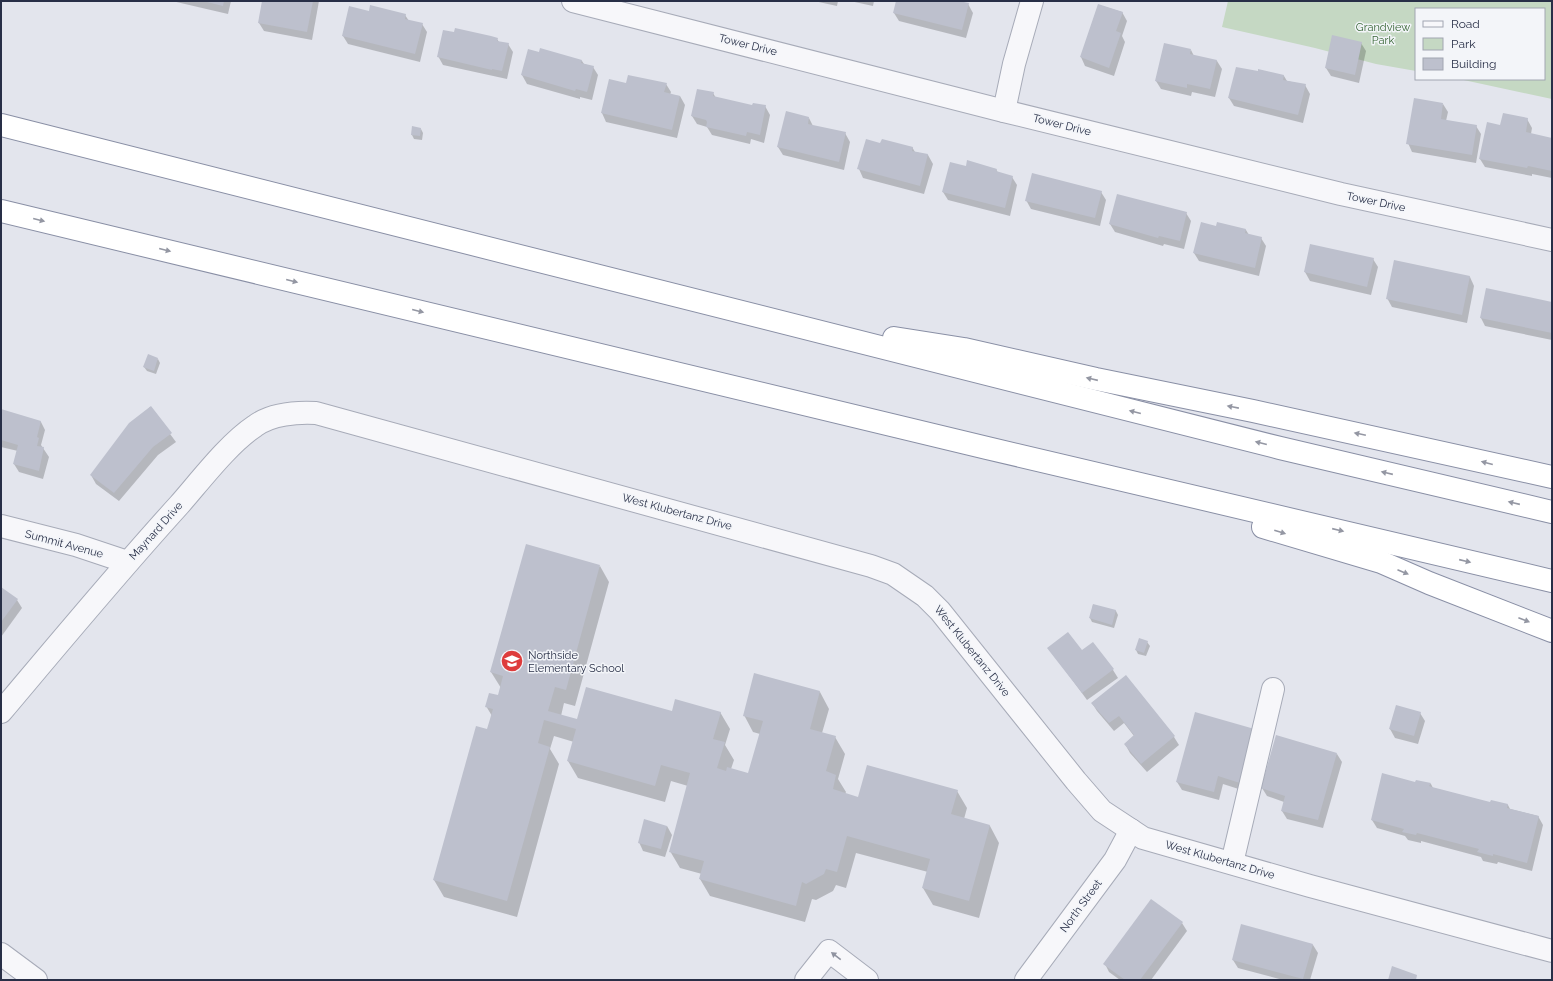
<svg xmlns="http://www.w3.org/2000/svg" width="1553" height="981" font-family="Raleway,sans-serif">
<rect width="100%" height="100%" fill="#e3e5ed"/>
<polygon fill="#c5d8c3" points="1228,1 1552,1 1552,99 1459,79 1544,79 1544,9 1416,9 1416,71 1376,64 1315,48 1222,27"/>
<g fill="#0003">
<polygon points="172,1 231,1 228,14"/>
<polygon points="263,1 319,1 312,40 264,31 259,23"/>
<polygon points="814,1 838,1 837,6"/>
<polygon points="850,1 874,1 873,6"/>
<polygon points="897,1 955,1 968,4 973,13 966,38 899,21 894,13"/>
<polygon points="1099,5 1122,12 1127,21 1122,36 1125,42 1114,76 1085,66 1081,57"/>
<polygon points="370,12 405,15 409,21 422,24 427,32 420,62 348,44 343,36"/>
<polygon points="497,39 499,42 508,44 513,52 507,79 443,65 438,56"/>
<polygon points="1361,43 1366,51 1359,83 1331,76 1326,68"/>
<polygon points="541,50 582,61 584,64 593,67 598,75 592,100 580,97 580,99 527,84 522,75 540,53"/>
<polygon points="1191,50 1194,56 1217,61 1222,69 1215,97 1192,92 1191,96 1161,89 1156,81"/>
<polygon points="1259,70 1284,76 1287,81 1305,85 1310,94 1303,123 1234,106 1229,98 1259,72"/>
<polygon points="610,80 627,84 666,84 671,92 670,95 680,96 685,105 677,138 606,122 602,113"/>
<polygon points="713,93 716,98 753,106 765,106 770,115 764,143 751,139 750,144 712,135 707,127 697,124 692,116"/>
<polygon points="1443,104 1448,112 1446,121 1476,126 1481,134 1476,163 1412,152 1408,143"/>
<polygon points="809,118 813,126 845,133 850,142 844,170 783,155 778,147"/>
<polygon points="1527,119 1532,128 1531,134 1552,139 1552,178 1532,174 1532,176 1485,167 1480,159 1501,126"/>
<polygon points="421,129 423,133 422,140 414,139 412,135"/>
<polygon points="881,145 912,147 915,152 928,155 933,164 924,194 863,178 859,169"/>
<polygon points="967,167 996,169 998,173 1012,177 1017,185 1010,216 948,200 943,192"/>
<polygon points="1101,192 1106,200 1100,226 1031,209 1026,200"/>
<polygon points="1186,213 1191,221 1184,249 1164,244 1163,246 1115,232 1110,224"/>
<polygon points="1217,227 1246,230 1249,235 1261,238 1266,246 1259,276 1199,261 1194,253"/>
<polygon points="1311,245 1373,259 1378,267 1371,295 1310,281 1305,272"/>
<polygon points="1470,277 1474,286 1467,323 1392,307 1387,298"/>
<polygon points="1552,303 1552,340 1485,326 1481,318"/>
<polygon points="158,359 160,363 156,374 147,371 144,367"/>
<polygon points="150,407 176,442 158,455 119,501 96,484 91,475"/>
<polygon points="1,410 41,422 45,430 41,445 49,457 43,479 19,472 14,464 18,451 1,447"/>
<polygon points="600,566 609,582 575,706 564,703 561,716 578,721 673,712 720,712 730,729 725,745 734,760 731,769 749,774 760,734 753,732 744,715 820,692 829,709 822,733 835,737 845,754 838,779 846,792 845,794 858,798 957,791 967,808 964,819 990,826 999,843 979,918 933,905 923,888 928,872 856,853 846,888 836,885 833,891 816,900 812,899 805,922 710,896 700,879 702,874 680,868 670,851 688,786 671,781 665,802 578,778 568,761 574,742 554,736 550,749 559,764 517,917 444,897 434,880 488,730 492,716 486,706 498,697 501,688 491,672"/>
<polygon points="1,588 17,600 22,608 1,637"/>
<polygon points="1093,605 1116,611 1118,615 1114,628 1092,622 1090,618"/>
<polygon points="1147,642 1150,646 1146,656 1138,654 1136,650"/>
<polygon points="1049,648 1082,652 1113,670 1118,678 1087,700"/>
<polygon points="1126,677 1174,737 1179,745 1147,772 1130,753 1125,744 1134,736 1124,723 1114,731 1097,711 1092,703"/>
<polygon points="1420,713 1425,721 1418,744 1395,738 1390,729"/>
<polygon points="1196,714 1248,792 1223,784 1219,800 1182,790 1177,782"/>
<polygon points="1337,754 1342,762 1323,828 1287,819 1282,811 1284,802 1267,796 1262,788"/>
<polygon points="1417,781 1431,784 1433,788 1491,803 1508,805 1510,809 1538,816 1543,825 1532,871 1498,862 1497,864 1483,861 1481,857 1421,841 1421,843 1408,840 1405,836 1377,828 1372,820 1416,783"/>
<polygon points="667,826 672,835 665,857 643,851 639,842"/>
<polygon points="1182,923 1187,931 1151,980 1120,980 1109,972 1105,964"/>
<polygon points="1313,945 1318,953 1310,980 1283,980 1238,968 1233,960"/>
</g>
<g fill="#bdc0cd">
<polygon points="203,1 224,1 223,6"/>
<polygon points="262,1 313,1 307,32 258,23"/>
<polygon points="896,1 959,1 969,3 962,30 893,13"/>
<polygon points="1098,4 1123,12 1116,31 1121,33 1109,68 1080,57"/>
<polygon points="370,5 406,14 405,19 423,23 415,54 342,36 349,6 369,11"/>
<polygon points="455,28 491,36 498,38 497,41 509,43 502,71 492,69 492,70 437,57 443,30 454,32"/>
<polygon points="1332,35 1362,42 1355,75 1325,68"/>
<polygon points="1164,43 1191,49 1190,54 1217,60 1210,89 1187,84 1187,88 1155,81"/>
<polygon points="540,48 582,60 581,63 594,66 587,92 576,89 575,91 521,75 528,49 539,52"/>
<polygon points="1236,67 1258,71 1258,69 1284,75 1283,80 1306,84 1298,115 1228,98"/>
<polygon points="628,75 667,83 664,92 680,96 672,130 601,113 609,79 626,83"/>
<polygon points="697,89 714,92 713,96 752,105 753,103 766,105 760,135 747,132 746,136 706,127 707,122 706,120 691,116"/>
<polygon points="1414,98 1443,103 1441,119 1477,125 1472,155 1406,144"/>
<polygon points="786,111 809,117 808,124 846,132 839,162 777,147"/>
<polygon points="1503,113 1528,118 1526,132 1552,138 1552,171 1528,166 1527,168 1479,159 1487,122 1500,125"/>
<polygon points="412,126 421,128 420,136 411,135"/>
<polygon points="866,139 880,143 882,139 913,147 912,151 928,154 920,186 857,169"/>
<polygon points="967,160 997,169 996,171 1013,176 1005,208 942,192 950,162 966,166"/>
<polygon points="1032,173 1102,191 1095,218 1025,201"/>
<polygon points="1117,194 1187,212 1180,241 1159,236 1158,238 1109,224"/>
<polygon points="1201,222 1216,226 1217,222 1246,229 1245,233 1262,237 1255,268 1193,253"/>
<polygon points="1310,244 1374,258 1367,287 1304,272"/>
<polygon points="1394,260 1470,276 1462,315 1386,299"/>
<polygon points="1486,288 1552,302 1552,333 1480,318"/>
<polygon points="148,354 158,358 154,371 143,367"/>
<polygon points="151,406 172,433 153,447 114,493 90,475 129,423"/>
<polygon points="1,409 41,421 37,437 39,438 37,446 44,447 39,471 13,464 18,445 1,440"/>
<polygon points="526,544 600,565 566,690 555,687 548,711 577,719 586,687 672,711 675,699 721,712 713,739 725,742 717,768 726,771 727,767 748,773 763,721 743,716 754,673 820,691 810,729 836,736 826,771 836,775 833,789 858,797 867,765 958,790 951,814 990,825 969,901 922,888 930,859 847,836 837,872 826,869 824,874 806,884 802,882 796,906 699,879 704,861 669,852 690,773 661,765 655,786 567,761 576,729 544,720 538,743 550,747 507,901 433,880 476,726 487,729 493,709 485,707 489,693 498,695 503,676 490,672"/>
<polygon points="1,587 18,599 1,622"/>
<polygon points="1093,604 1116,610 1112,625 1089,618"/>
<polygon points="1068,632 1082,650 1093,642 1114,669 1082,693 1047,648"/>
<polygon points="1139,638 1148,641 1144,653 1135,650"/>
<polygon points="1126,675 1175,736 1141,764 1124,744 1134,735 1119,716 1109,723 1091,703"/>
<polygon points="1396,705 1421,712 1414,736 1389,729"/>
<polygon points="1195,712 1258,730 1243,784 1218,776 1214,792 1176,782"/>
<polygon points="1276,735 1337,753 1318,820 1281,811 1285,796 1261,788"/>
<polygon points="1382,773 1415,782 1416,780 1431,783 1429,786 1432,787 1490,802 1491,800 1508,804 1507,808 1539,816 1527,863 1493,854 1493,856 1477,852 1479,849 1417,833 1416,835 1402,832 1404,829 1371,820"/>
<polygon points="644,819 667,826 661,849 638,843"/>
<polygon points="1151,899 1183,922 1140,980 1125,980 1103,964"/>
<polygon points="1241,924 1313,944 1303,979 1232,960"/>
<polygon points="1392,966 1417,975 1416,980 1388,980"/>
</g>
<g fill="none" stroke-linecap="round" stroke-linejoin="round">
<g stroke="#a7abb8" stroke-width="24">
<g id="minor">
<polyline points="573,1 1004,111 1341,194 1552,240"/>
<polyline points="1004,111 1014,64 1032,1"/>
<polyline points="1,526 76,545 127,562"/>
<path d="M1,712C60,642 118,572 179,505C201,480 228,444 255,426C271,414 297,412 316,413L871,566L893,574L925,596L940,611L1076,781L1102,811L1143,838L1310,886L1552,951"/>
<polyline points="1232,863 1273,689"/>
<polyline points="1,954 36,980"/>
<polyline points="806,980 829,951 867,980"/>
<polyline points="1026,980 1115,860 1131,830"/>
</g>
</g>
<g stroke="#898fa5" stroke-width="24">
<g id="highway">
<polyline points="1,125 1280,448 1552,512"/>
<polyline points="1,211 987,448 1552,581"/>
<polyline points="894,338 964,349 1096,379 1253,411 1552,477"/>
<polyline points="1263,527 1381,562 1429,583 1552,631"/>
</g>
</g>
<use href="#minor" stroke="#f7f7fa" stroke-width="22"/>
<use href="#highway" stroke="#fff" stroke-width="22"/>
</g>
<defs><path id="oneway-solid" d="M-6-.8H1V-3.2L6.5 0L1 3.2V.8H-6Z"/></defs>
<g fill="#9497a3">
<use href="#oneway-solid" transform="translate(39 220) rotate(14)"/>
<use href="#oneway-solid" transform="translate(165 250) rotate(14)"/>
<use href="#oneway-solid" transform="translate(292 281) rotate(14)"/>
<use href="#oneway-solid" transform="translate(418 311) rotate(14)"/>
<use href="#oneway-solid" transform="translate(1092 379) rotate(-167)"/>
<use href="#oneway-solid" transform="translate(1233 407) rotate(-169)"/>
<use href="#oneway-solid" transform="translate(1135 412) rotate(-166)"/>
<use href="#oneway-solid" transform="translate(1360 434) rotate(-168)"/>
<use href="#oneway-solid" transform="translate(1261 443) rotate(-166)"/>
<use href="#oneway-solid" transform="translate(1487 463) rotate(-165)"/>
<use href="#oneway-solid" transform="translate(1387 473) rotate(-167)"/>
<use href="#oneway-solid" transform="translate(1514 503) rotate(-167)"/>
<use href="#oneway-solid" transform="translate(1338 530) rotate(13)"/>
<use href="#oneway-solid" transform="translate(1280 532) rotate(17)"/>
<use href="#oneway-solid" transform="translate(1465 561) rotate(13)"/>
<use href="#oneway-solid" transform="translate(1403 572) rotate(23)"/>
<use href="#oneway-solid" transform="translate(1524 620) rotate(21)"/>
</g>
<use fill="#9093a0" href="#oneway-solid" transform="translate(836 956) rotate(-142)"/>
<defs>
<g id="school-disc" transform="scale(1.15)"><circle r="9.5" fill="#de3c3c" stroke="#f3f5f9"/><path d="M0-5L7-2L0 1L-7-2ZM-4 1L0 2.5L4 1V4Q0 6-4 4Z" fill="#fff"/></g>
</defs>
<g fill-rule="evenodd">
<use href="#school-disc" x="512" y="661"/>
</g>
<g text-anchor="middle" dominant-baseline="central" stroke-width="3" stroke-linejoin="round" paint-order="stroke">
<g font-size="11" fill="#366534" stroke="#f3f5f9">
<text x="1383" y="27">Grandview<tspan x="1383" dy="13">Park</tspan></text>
</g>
<g font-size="11" fill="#282f47" stroke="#f3f5f9">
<text transform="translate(748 45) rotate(14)">Tower Drive</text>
<text transform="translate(1062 125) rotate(14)">Tower Drive</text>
<text transform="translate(1376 202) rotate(12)">Tower Drive</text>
<text transform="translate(677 512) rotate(15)">West Klubertanz Drive</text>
<text transform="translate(156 531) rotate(-48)">Maynard Drive</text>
<text transform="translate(64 544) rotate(15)">Summit Avenue</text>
<text transform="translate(972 651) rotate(51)">West Klubertanz Drive</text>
<text transform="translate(1220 860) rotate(16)">West Klubertanz Drive</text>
<text transform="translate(1081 906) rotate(-54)">North Street</text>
</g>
<g font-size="11" fill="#282f47" stroke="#f3f5f9" text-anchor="start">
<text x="528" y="655">Northside<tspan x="528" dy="13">Elementary School</tspan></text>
</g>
</g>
<rect width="1553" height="981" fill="none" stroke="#282f47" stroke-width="4"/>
<rect x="1415" y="8" width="130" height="72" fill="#f3f5f9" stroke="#a2a6b2"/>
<rect x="1423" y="21" width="20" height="6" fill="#f7f7fa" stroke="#a2a6b2"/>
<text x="1451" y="28" font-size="12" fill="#282f47">Road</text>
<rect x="1423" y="38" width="20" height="12" fill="#c5d8c3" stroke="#a2a6b2"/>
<text x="1451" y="48" font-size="12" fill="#282f47">Park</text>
<rect x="1423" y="58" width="20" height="12" fill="#bdc0cd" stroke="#a2a6b2"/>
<text x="1451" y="68" font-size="12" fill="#282f47">Building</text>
</svg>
